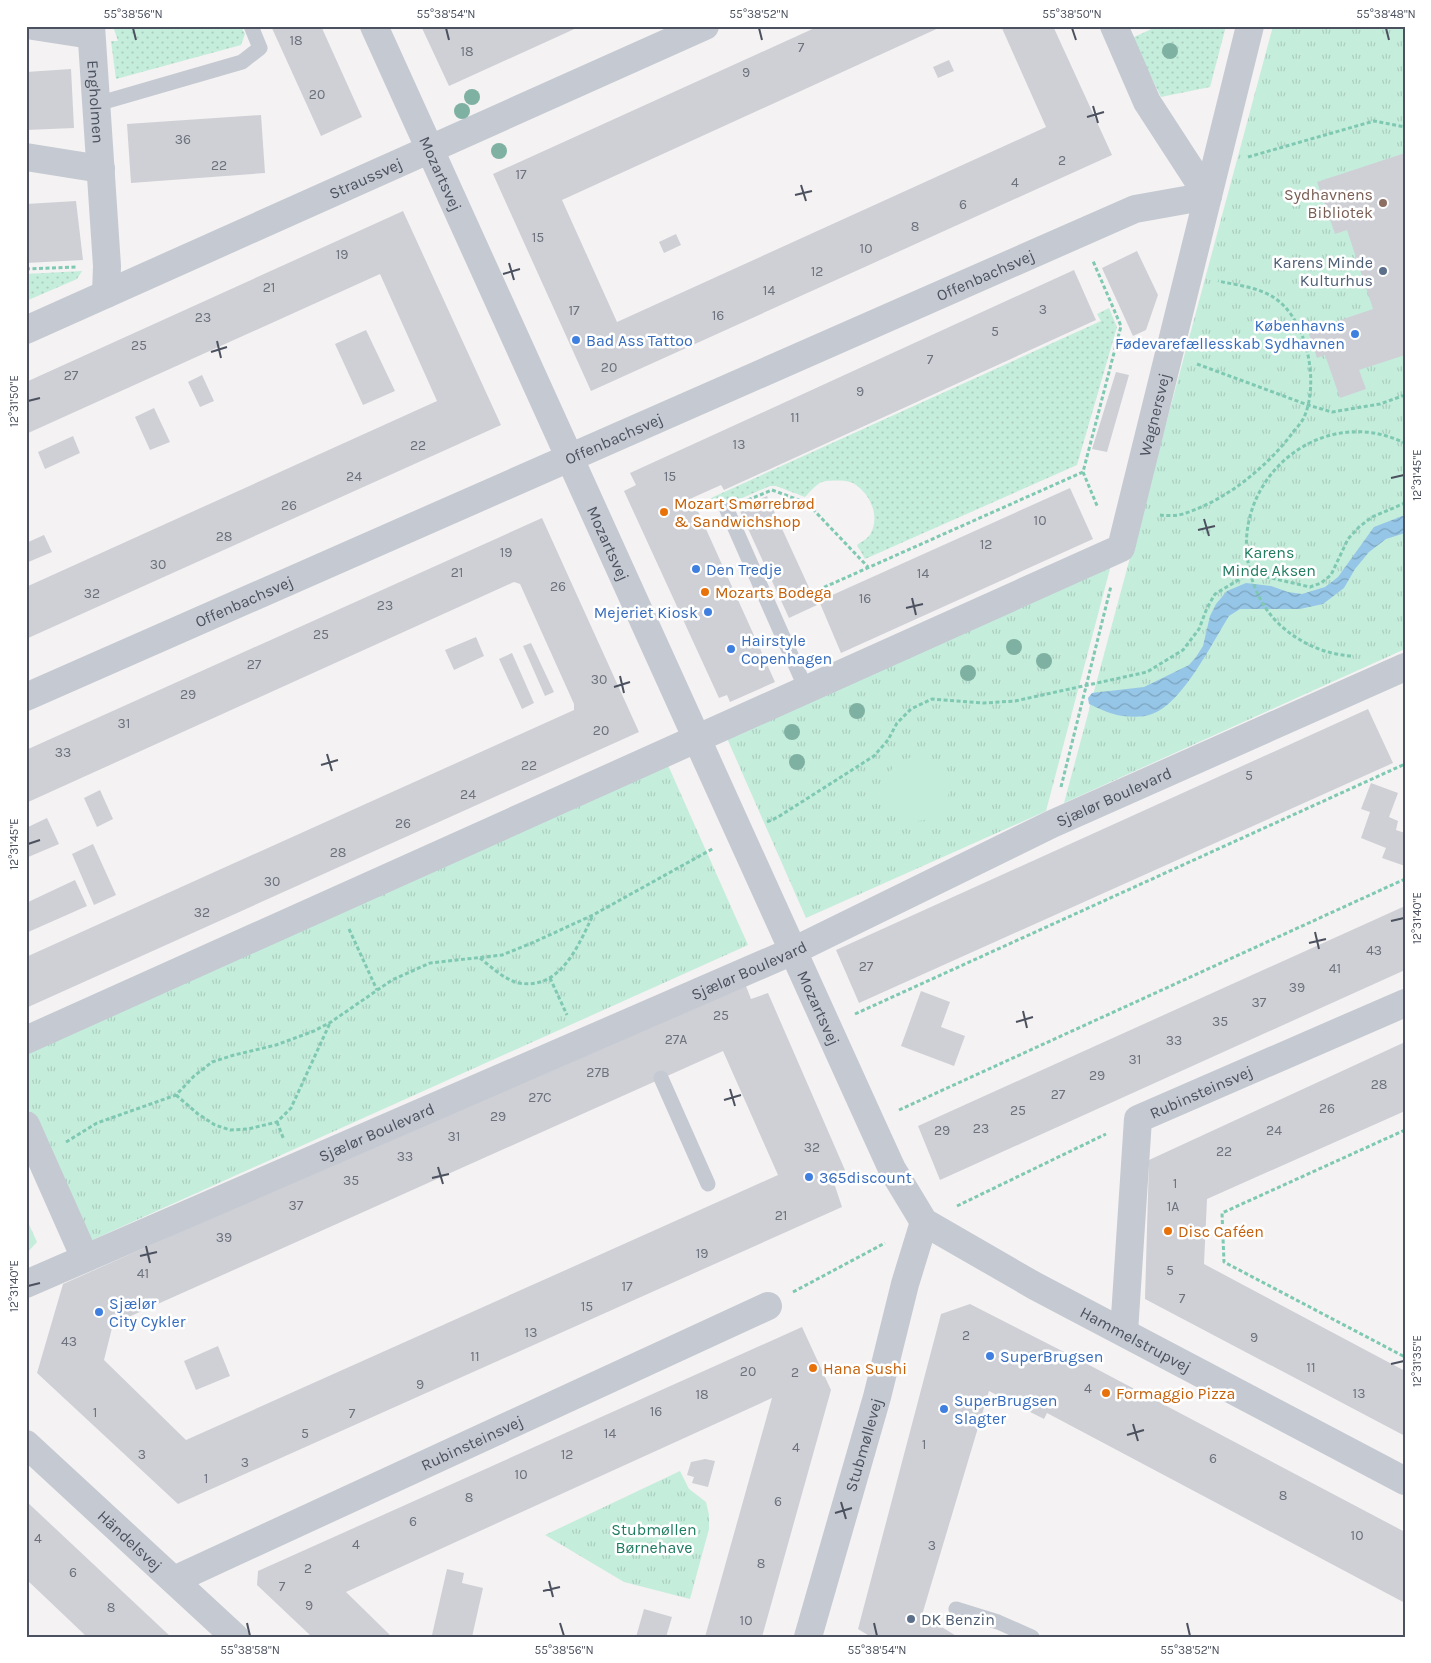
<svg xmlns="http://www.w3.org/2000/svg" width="1431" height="1663" font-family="Karla,sans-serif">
<defs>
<pattern id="grass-dots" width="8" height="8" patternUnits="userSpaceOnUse" patternTransform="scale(1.25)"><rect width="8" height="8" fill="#c5eddc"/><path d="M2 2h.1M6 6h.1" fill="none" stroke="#abcdbf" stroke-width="1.8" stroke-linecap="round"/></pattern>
<pattern id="park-tufts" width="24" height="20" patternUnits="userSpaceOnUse" patternTransform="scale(1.25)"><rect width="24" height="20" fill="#c5eddc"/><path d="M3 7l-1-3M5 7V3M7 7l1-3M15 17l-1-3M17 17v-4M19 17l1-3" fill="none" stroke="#abcdbf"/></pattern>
<pattern id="water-waves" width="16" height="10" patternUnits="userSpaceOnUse" patternTransform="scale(1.25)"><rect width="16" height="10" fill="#95c6e7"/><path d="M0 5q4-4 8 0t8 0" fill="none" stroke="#7ca3be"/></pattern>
</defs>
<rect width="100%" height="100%" fill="#f4f2f2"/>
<g fill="url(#grass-dots)">
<polygon points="113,26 241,26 245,34 241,45 116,79 111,41 118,41"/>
<polygon points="1158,26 1226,26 1210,87 1161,97 1132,38"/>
<polygon points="82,271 77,279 26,301 26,274"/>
<path d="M1109,308L1117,327L1077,465L865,559L857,545C861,542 869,538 871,533C880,515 870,493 853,483C848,480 833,480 826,481C817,482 811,491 805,497L776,486H770L717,509L711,498L1101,321L1097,314Z"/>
</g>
<g fill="url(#park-tufts)">
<polygon points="1273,26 1405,26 1405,649 1064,803"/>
<polygon points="1111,565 1046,811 806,918 726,736"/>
<polygon points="667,763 748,945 90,1241 26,1103 26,1054"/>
<polygon points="26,1218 37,1242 26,1254"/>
<polygon points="680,1471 689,1489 706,1502 709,1515 709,1529 690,1599 624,1582 545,1535"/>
</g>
<circle fill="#c5eddc" cx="917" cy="789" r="32"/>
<path fill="url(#water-waves)" d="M1405,515V533L1386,539L1369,552L1355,569L1344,588L1323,604L1300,609H1240L1229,616C1212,643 1182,704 1152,714C1142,718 1127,717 1117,715C1108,713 1098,708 1089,704L1088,698L1092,693L1144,687L1189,665L1196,657L1203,646L1210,616L1216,604L1227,591L1246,583L1271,586L1288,592L1302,594L1325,587L1338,577L1374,527Z"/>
<g fill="#cfd0d6" fill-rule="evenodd">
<polygon points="271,26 321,26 362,117 321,136"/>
<polygon points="421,26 581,26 449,86"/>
<polygon points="819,26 943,26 562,200 617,322 1046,127 1001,26 1053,26 1112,155 591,391 493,174"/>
<polygon points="949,60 954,71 938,78 933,67"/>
<polygon points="71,69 74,128 26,130 26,72"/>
<polygon points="261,115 265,173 131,183 127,124"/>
<polygon points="1405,153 1405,355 1359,370 1366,389 1340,398 1325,355 1317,358 1308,331 1373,309 1347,230 1335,234 1317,182"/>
<polygon points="76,201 83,260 26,263 26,204"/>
<polygon points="403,211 501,425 26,639 26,587 437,401 380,274 26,434 26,382"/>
<polygon points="676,234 681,245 664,253 659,242"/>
<polygon points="1137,251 1158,295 1146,330 1133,336 1102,268"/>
<polygon points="1074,270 1096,320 724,490 721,485 692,498 775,682 730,702 727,695 719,698 624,491 636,485 630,473"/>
<polygon points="366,330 395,391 363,405 335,344"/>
<polygon points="1116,372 1129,375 1107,452 1092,449"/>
<polygon points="202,375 214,401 200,407 188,382"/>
<polygon points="154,408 170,442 150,450 135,417"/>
<polygon points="73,436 80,453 45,469 38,452"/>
<polygon points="1070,488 1093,539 841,653 819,601"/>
<polygon points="767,496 817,605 789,618 739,509"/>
<polygon points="542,518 639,732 26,1008 26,957 574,710 574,704 520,584 514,582 26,803 26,750"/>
<polygon points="44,535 52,552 26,563 26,543"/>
<polygon points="476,637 484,656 454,670 445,650"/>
<polygon points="531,643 554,692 545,696 523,646"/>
<polygon points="512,653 534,703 522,709 499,659"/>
<polygon points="1368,709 1393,763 859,1003 836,950"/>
<polygon points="1371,783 1398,793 1389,817 1398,821 1396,830 1405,833 1405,866 1382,858 1386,848 1361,838 1370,812 1361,809"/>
<polygon points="100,790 113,819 97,827 84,798"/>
<polygon points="47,818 59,844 26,858 26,828"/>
<polygon points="93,844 116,895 94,905 72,854"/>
<polygon points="75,880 87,906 26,933 26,903"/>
<polygon points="1405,906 1405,970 940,1180 918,1126"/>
<path d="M744,981L751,999L768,993L848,1177L834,1183L842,1207L178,1504L37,1373L63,1284ZM723,1051L778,1175L186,1440L104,1360L113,1324Z"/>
<polygon points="921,991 950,1002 941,1027 965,1036 954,1066 901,1046"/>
<polygon points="1405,1042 1405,1111 1207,1199 1204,1264 1405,1371 1405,1436 1145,1299 1149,1160"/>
<polygon points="970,1304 1074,1357 1405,1532 1405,1603 1047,1413 1044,1419 989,1391 922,1615 958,1637 871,1637 858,1629 941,1314"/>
<polygon points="802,1327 831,1390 762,1637 705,1637 772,1398 346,1592 392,1637 312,1637 257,1585 258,1571"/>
<polygon points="218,1346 230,1376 196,1390 184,1361"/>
<polygon points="705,1459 715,1461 708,1487 692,1483 694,1477 687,1475 691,1462"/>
<polygon points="26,1501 171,1637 87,1637 26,1579"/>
<polygon points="447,1569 464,1573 462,1583 483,1588 472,1637 442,1637 432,1635"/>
<polygon points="644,1609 672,1617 666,1637 636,1637"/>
</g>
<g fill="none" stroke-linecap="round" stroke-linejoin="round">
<g stroke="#7fc9b3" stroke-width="3" stroke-dasharray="4 2.5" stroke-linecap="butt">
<polyline points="1248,157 1374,121 1405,127"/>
<polyline points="26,269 76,267"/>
<polyline points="1197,364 1308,405 1332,412 1380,404 1405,395"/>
<polyline points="1083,472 1098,508"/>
<polyline points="748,500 772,490 807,503 868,567"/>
<path d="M1160,515C1168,516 1178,516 1186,513C1228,499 1268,466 1294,431C1298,426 1303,421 1305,415C1319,380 1307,318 1273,297C1257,287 1236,285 1218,281"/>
<polyline points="818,590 1083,472 1121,326 1093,261"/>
<path d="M1351,656C1324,654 1300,643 1280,625C1262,608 1252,586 1248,562C1236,493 1294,427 1365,432C1379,433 1392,437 1405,443"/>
<polyline points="1061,787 1111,586"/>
<polyline points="767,822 778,817 874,756 888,740 897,723 911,709 932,699 984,703 1015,701 1147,672 1183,650 1199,629 1207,608 1215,594 1250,573 1310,587 1321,583 1331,575 1348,539 1359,527 1372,517 1405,503"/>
<polyline points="349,929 377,990"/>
<path d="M480,958C491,967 505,980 519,983C561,990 578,946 593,915"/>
<polyline points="550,978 567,1015"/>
<polyline points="855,1014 1405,764"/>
<polyline points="176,1095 198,1114 215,1125 230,1130 248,1129 277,1122 291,1108 330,1023"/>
<polyline points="899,1110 1405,879"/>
<polyline points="277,1122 284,1140"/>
<polyline points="1405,1130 1222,1213 1224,1262 1405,1357"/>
<polyline points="66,1142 97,1123 176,1095 194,1076 212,1062 234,1055 276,1045 314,1031 331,1022 392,980 430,963 502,955 532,943 593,915 714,848"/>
<polyline points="957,1206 1106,1134"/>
<polyline points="793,1292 885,1243"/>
</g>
<g stroke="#c4c9d2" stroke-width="15">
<polyline points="97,104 242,62 260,48 251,26"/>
<polyline points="727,510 806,689"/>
<polyline points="661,1078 708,1184"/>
<polyline points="956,1609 998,1622 1032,1637"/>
</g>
<g stroke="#c4c9d2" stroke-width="28">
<polyline points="33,26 91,35"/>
<path id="s1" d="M91,26L107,266L106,294"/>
<path id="s2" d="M374,26L871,1123L892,1169L924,1222L1035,1286L1405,1481"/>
<polyline points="26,157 101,169"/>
<path id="s3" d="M26,330L705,26"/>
<path id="s4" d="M26,697L1135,209L1208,196L1147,102L1114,26"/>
<path id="s5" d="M26,1040L1121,548L1250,26"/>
<polyline points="26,1125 85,1258"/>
<path id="s6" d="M26,1284L793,951L1052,824L1405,667"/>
<path id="s7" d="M1124,1332L1138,1119L1405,1003"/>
<path id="s8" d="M26,1444L235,1637"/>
<path id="s9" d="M174,1580L768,1306"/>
<path id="s10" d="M808,1637L877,1397L905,1284L924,1222"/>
</g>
</g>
<g fill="#7fb1a2">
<circle cx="1170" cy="51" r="8"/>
<circle cx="472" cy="97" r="8"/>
<circle cx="462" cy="111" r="8"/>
<circle cx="499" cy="151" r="8"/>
<circle cx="1014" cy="647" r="8"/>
<circle cx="1044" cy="661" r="8"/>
<circle cx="968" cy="673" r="8"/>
<circle cx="857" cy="711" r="8"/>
<circle cx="792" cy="732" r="8"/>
<circle cx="797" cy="762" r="8"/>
</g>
<path fill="none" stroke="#4b515e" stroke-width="2" d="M133,28L136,40M446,28L449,40M759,28L762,40M1072,28L1076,40M1386,28L1389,40M1093,106L1098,123M1087,117L1104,112M801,185L806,201M795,195L812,191M509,263L514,280M503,274L520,269M217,341L221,358M211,352L227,347M28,401L40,398M1391,478L1404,475M1204,519L1209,536M1198,530L1215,526M912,598L916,615M906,608L923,604M620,676L624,693M614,687L630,682M327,754L332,771M321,765L338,760M28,844L40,840M1391,921L1404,918M1315,932L1319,949M1309,943L1326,939M1023,1011L1027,1028M1016,1022L1033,1017M730,1089L735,1106M724,1100L741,1095M438,1167L443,1184M432,1178L449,1174M146,1246L150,1263M140,1256L157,1252M28,1286L40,1283M1391,1364L1404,1361M1133,1424L1138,1441M1127,1435L1144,1430M841,1502L846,1519M835,1513L852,1508M549,1581L553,1597M543,1591L560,1587M247,1623L250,1636M560,1623L564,1636M874,1623L877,1636M1187,1623L1190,1636"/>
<circle fill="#8d6e63" stroke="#fff" stroke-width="2" cx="1383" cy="203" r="5"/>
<g fill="#5c6f8a" stroke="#fff" stroke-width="2">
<circle cx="1383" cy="271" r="5"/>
<circle cx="911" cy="1619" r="5"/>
</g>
<g fill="#3f7fe0" stroke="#fff" stroke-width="2">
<circle cx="1355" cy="334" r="5"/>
<circle cx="576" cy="340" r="5"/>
<circle cx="696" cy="569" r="5"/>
<circle cx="708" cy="612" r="5"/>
<circle cx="731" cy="649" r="5"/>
<circle cx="809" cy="1177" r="5"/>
<circle cx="99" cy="1312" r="5"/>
<circle cx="990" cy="1356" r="5"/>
<circle cx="944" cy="1409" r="5"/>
</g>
<g fill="#e8710a" stroke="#fff" stroke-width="2">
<circle cx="664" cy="512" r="5"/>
<circle cx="705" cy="592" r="5"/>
<circle cx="1168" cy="1231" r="5"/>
<circle cx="813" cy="1368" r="5"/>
<circle cx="1106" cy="1393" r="5"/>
</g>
<g text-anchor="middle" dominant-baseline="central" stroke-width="5" stroke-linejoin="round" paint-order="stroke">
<g font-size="14" fill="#6c717c">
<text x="296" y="40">18</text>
<text x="801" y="47">7</text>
<text x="467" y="51">18</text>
<text x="746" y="72">9</text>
<text x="317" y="94">20</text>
<text x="183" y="139">36</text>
<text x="1062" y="160">2</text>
<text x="219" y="165">22</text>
<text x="521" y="174">17</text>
<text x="1015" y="182">4</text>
<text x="963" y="204">6</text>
<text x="915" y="226">8</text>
<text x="538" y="237">15</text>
<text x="866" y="248">10</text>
<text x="342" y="254">19</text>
<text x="817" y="271">12</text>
<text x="269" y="287">21</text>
<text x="769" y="290">14</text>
<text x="1043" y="309">3</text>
<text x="574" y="310">17</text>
<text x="718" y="315">16</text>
<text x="203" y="317">23</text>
<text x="995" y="331">5</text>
<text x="139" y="345">25</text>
<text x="930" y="359">7</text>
<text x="609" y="367">20</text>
<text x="71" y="375">27</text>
<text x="860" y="391">9</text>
<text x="795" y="417">11</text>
<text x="739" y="444">13</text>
<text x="418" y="445">22</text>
<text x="354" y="476">24</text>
<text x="670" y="476">15</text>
<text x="289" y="505">26</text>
<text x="1040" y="520">10</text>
<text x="224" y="536">28</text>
<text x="986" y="544">12</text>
<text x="506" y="552">19</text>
<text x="158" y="564">30</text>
<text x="457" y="572">21</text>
<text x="923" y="573">14</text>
<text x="558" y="586">26</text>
<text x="92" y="593">32</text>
<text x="865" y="598">16</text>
<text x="385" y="605">23</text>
<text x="321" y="634">25</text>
<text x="254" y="664">27</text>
<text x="599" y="679">30</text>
<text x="188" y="694">29</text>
<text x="124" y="723">31</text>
<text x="601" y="730">20</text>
<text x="63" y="752">33</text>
<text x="529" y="765">22</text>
<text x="1249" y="775">5</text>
<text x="468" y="794">24</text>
<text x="403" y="823">26</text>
<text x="338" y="852">28</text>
<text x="272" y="881">30</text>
<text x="202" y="912">32</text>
<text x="1374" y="950">43</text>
<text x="866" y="966">27</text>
<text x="1335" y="968">41</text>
<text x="1297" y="987">39</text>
<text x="1259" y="1002">37</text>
<text x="721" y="1015">25</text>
<text x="1220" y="1021">35</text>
<text x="676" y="1039">27A</text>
<text x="1174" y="1040">33</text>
<text x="1135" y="1059">31</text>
<text x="598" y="1072">27B</text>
<text x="1097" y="1075">29</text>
<text x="1379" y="1084">28</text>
<text x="1058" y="1094">27</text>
<text x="540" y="1097">27C</text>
<text x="1327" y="1108">26</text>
<text x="1018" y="1110">25</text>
<text x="498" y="1116">29</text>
<text x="981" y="1128">23</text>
<text x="942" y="1130">29</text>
<text x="1274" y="1130">24</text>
<text x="454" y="1136">31</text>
<text x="812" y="1147">32</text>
<text x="1224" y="1151">22</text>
<text x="405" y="1156">33</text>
<text x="351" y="1180">35</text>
<text x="1175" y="1183">1</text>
<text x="296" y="1205">37</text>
<text x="1173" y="1206">1A</text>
<text x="781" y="1215">21</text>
<text x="224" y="1237">39</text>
<text x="702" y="1253">19</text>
<text x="1170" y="1270">5</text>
<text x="143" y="1273">41</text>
<text x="627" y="1286">17</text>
<text x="1182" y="1298">7</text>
<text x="587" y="1306">15</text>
<text x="531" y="1332">13</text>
<text x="966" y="1335">2</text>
<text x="1254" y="1337">9</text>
<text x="69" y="1341">43</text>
<text x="475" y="1356">11</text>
<text x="1311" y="1367">11</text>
<text x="748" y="1371">20</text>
<text x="795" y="1372">2</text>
<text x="420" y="1384">9</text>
<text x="1088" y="1388">4</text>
<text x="1359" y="1393">13</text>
<text x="702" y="1394">18</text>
<text x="656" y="1411">16</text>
<text x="95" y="1412">1</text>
<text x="352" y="1413">7</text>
<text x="305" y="1433">5</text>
<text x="610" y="1433">14</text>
<text x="924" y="1444">1</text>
<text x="796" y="1447">4</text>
<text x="142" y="1454">3</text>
<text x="567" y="1454">12</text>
<text x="1213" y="1458">6</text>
<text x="245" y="1462">3</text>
<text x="521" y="1474">10</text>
<text x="206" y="1478">1</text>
<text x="1283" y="1495">8</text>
<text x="469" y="1497">8</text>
<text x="778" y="1501">6</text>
<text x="413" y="1521">6</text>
<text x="1357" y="1535">10</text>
<text x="38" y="1538">4</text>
<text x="356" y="1544">4</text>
<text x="932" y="1545">3</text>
<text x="761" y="1563">8</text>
<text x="308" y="1568">2</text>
<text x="73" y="1572">6</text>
<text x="282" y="1586">7</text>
<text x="309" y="1605">9</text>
<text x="111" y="1607">8</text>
<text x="746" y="1620">10</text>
</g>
<g font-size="16" fill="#4b515e" stroke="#fff">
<text stroke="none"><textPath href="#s1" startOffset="76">Engholmen</textPath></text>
<text stroke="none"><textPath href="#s2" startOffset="162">Mozartsvej</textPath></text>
<text stroke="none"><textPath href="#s3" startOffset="372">Straussvej</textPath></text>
<text stroke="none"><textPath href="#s4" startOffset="1048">Offenbachsvej</textPath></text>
<text stroke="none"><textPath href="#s5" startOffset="1338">Wagnersvej</textPath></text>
<text stroke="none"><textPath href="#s4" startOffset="642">Offenbachsvej</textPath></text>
<text stroke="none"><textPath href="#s2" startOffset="568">Mozartsvej</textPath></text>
<text stroke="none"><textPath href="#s4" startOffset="238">Offenbachsvej</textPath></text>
<text stroke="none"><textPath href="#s6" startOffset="1192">Sjælør Boulevard</textPath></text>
<text stroke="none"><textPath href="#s6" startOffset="788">Sjælør Boulevard</textPath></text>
<text stroke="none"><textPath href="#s2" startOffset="1078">Mozartsvej</textPath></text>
<text stroke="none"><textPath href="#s7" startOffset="282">Rubinsteinsvej</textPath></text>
<text stroke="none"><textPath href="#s6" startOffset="382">Sjælør Boulevard</textPath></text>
<text stroke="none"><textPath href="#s2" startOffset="1559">Hammelstrupvej</textPath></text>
<text stroke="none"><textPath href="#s9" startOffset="328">Rubinsteinsvej</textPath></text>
<text stroke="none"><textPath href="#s10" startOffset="200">Stubmøllevej</textPath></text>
<text stroke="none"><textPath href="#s8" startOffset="142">Händelsvej</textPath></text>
</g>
<g font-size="16" fill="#785e54" stroke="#fff" text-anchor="end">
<text x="1373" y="194">Sydhavnens<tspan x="1373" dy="18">Bibliotek</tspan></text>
</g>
<g font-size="16" fill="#4e5e75" stroke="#fff" text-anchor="end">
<text x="1373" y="262">Karens Minde<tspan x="1373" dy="18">Kulturhus</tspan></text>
<text x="921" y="1619" text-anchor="start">DK Benzin</text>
</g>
<g font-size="16" fill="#366cbe" stroke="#fff" text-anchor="start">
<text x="1345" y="325" text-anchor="end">Københavns<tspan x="1345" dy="18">Fødevarefællesskab Sydhavnen</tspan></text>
<text x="586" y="340">Bad Ass Tattoo</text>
<text x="706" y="569">Den Tredje</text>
<text x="698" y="612" text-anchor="end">Mejeriet Kiosk</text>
<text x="741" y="640">Hairstyle<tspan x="741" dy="18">Copenhagen</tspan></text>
<text x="819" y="1177">365discount</text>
<text x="109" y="1303">Sjælør<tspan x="109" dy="18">City Cykler</tspan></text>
<text x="1000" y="1356">SuperBrugsen</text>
<text x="954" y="1400">SuperBrugsen<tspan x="954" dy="18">Slagter</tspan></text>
</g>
<g font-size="16" fill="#c56008" stroke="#fff" text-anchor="start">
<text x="674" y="503">Mozart Smørrebrød<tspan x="674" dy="18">&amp; Sandwichshop</tspan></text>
<text x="715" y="592">Mozarts Bodega</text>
<text x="1178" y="1231">Disc Caféen</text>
<text x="823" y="1368">Hana Sushi</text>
<text x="1116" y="1393">Formaggio Pizza</text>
</g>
<g font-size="16" fill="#1f7c60" stroke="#fff">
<text x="1269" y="552">Karens<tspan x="1269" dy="18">Minde Aksen</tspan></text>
<text x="654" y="1529">Stubmøllen<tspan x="654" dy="18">Børnehave</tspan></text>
</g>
</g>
<rect width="1431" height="1663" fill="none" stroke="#ffffff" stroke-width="55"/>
<rect x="28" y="28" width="1376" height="1608" fill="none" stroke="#4b515e" stroke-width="2"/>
<g font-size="12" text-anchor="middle" fill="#4b515e">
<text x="133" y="18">55°38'56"N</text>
<text x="446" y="18">55°38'54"N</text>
<text x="759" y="18">55°38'52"N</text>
<text x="1072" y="18">55°38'50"N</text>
<text x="1386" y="18">55°38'48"N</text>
<text transform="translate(14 401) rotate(-90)" y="4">12°31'50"E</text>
<text transform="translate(1417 475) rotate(-90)" y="4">12°31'45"E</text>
<text transform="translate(14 844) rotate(-90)" y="4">12°31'45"E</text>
<text transform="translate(1417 918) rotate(-90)" y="4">12°31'40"E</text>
<text transform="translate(14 1286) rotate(-90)" y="4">12°31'40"E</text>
<text transform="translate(1417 1361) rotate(-90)" y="4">12°31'35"E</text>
<text x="250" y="1654">55°38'58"N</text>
<text x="564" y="1654">55°38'56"N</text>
<text x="877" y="1654">55°38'54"N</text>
<text x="1190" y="1654">55°38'52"N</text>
</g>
</svg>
